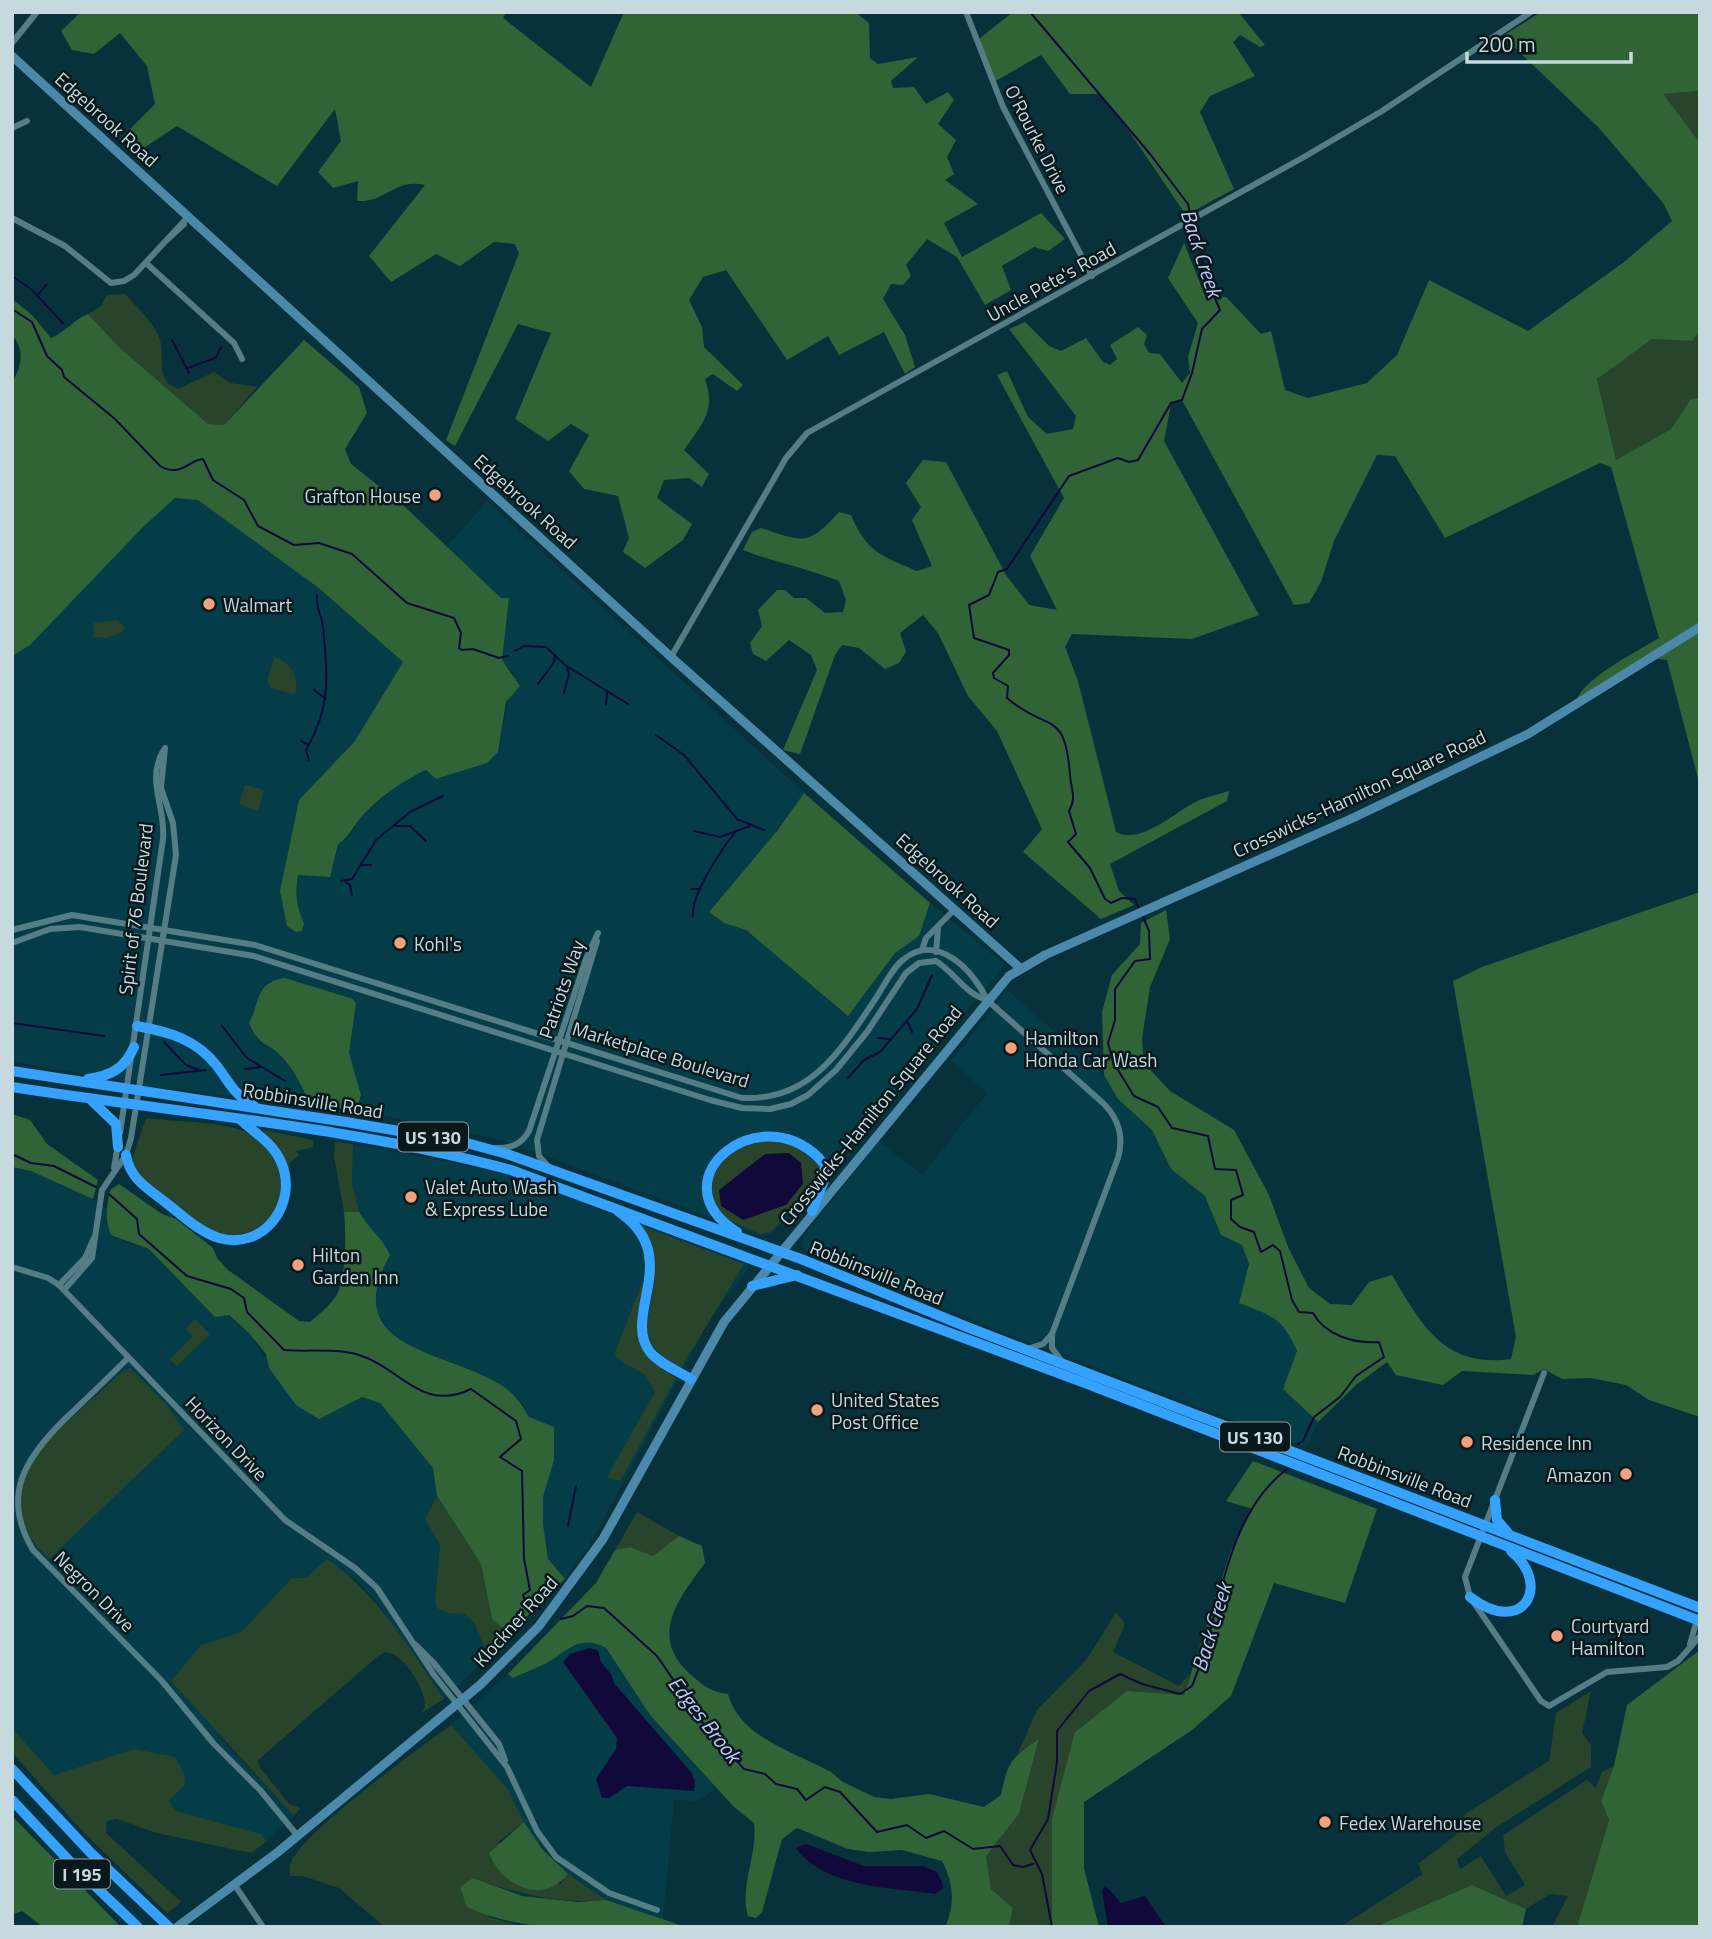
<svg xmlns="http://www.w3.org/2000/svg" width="1712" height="1939" font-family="'Titillium Web',sans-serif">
<rect width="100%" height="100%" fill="#08323b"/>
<g fill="#043d48">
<polygon points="175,498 198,500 320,589 403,662 355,741 299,800 280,891 304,923 296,907 298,875 330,877 338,844 349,837 361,817 402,781 426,770 437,779 487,763 498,752 514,673 502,661 509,598 501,599 447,547 487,501 804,793 777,831 709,912 724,923 746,930 847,1016 895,953 919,936 930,903 1004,964 1000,972 773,1233 761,1236 505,1141 357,1110 361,1095 349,1053 356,1003 297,981 269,981 262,987 249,1024 261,1045 275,1050 283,1057 302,1085 310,1105 149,1086 12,1061 12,656 30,645 144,526"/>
<polygon points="1007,990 1104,1075 1118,1099 1152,1130 1171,1169 1205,1196 1221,1235 1242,1245 1249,1264 1239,1303 1278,1319 1286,1327 1297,1351 1283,1389 1318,1422 1306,1448 1007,1334 808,1253 803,1246 803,1237 879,1141 922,1175 987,1093 951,1061"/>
<polygon points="353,1144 509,1174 746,1264 748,1269 711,1317 589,1546 565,1579 548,1559 543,1524 543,1497 554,1459 519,1399 499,1384 408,1347 388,1330 377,1310 374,1291 389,1254 385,1245 368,1229 359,1212 352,1182"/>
<polygon points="12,1167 31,1171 85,1194 107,1209 106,1224 124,1242 149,1249 173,1272 248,1332 296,1405 352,1401 362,1397 380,1403 433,1468 437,1496 425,1519 440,1545 435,1602 447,1613 465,1614 474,1623 488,1656 444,1699 376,1601 353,1577 292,1578 241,1632 201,1645 219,1736 294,1816 266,1842 261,1834 176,1811 169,1800 184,1786 134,1749 54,1775 12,1728"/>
<polygon points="575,1642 595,1642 606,1648 650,1715 715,1787 705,1797 695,1801 674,1800 663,1919 606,1900 562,1870 528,1830 507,1788 451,1725 508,1674 513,1678 546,1664"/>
</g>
<g fill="#28452b">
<polygon points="1700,91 1700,143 1662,94"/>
<path d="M125,294C136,307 155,323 160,340C165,360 154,379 178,389L214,372L230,383L257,387L224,425L208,424L120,348L88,314L101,306L107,295Z"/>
<polygon points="1700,331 1700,397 1690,400 1671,429 1616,460 1597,378 1652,339 1691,341"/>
<polygon points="117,620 125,627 123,631 107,638 93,637 94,623"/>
<path d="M274,657C290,662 300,678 295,694L271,688L267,681Z"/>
<polygon points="245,785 264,790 258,811 239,804"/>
<path d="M146,1118C174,1122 228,1121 252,1135C301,1164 284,1248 223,1235C196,1230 157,1191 135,1174L132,1159Z"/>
<polygon points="263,1130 313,1140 314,1147 296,1151 299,1155 290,1163 289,1176"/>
<polygon points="769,1140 796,1146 821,1167 820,1177 772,1231 760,1234 724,1218 714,1204 711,1183 716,1167 727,1152 746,1143"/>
<polygon points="335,1142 353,1144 352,1182 359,1212 344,1212 334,1156"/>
<path d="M638,1225L744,1264L681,1368C628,1336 652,1326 654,1276C655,1257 646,1241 638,1225Z"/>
<path d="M643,1281L647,1285C638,1334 632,1348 676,1378L620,1481L607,1477L655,1392L644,1374L616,1358L615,1352Z"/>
<polygon points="195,1319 210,1334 177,1366 170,1359 192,1337 186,1329"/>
<path d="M130,1368L167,1405L184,1430L50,1558C25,1540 12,1506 22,1476C31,1450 102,1392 124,1370Z"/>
<polygon points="437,1496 481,1564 492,1619 509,1634 488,1656 474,1623 465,1614 447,1613 437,1608 435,1601 440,1545 425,1519"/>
<polygon points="637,1512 679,1536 653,1556 630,1547 615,1550"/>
<path d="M327,1559C378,1594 409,1648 444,1699L421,1713L425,1707C426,1689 403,1652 385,1652L377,1657L258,1760L259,1766L289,1804L300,1808L294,1816L171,1681L201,1645L241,1632L292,1578H306Z"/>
<polygon points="1116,1612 1125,1624 1113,1652 1179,1686 1190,1673 1184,1695 1127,1691 1075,1732 1052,1927 1009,1927 1013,1908 991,1889 986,1856 1019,1814 1039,1740 1018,1753 1037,1710 1087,1659"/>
<polygon points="1591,1691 1582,1733 1591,1745 1591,1767 1495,1828 1457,1859 1460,1869 1481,1856 1506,1896 1525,1885 1505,1852 1503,1835 1587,1780 1596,1788 1602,1772 1614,1766 1601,1801 1609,1820 1577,1927 1552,1927 1568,1896 1550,1894 1526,1909 1472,1885 1375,1927 1340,1927 1423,1874 1418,1864 1455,1836 1465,1814 1549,1761 1556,1713"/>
<path d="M451,1725L507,1788L524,1822L498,1842L560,1884L568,1874L606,1900C558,1904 518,1894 473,1878L489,1917L526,1927H385L339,1888L303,1876H290C290,1872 289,1868 290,1865C298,1835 421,1747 451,1725Z"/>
<polygon points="12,1728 54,1775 134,1749 175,1757 185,1776 184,1786 169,1800 176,1811 261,1834 266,1842 251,1853 157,1833 117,1819 107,1821 106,1833 181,1902 167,1913 84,1833 39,1783 12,1752"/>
</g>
<g fill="#306437">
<path d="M81,12H506L503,18L591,87L624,12H855L869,23L870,58L878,64L918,57L891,81L893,88L914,87L926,104L948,92L954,100L938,124L956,140L947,157L954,174L945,180L978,204L944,223L962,257L1041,213L1065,239L1048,251L1034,247L1002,266L1011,290L985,305L957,257L927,239L906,265L911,276L903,285L891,284L883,299L905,335L915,367L905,374L884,332L839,355L828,336L787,360L726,270L703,277L689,300L702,327L704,347L743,385L737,391L713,374L705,379C716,411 703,423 684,450L709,474L702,487L689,478L664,480L657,498L692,524L683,540L645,568L623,552L629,538L618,496L584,489L569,471L589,435L571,424L548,441L515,419L551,333L518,324L455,446L446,440L519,253L515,244L494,242L460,266L436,254L391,282L369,256L425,185C394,178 386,203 357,201L358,181L333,188L318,172L341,141L335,109L277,186L177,126L136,153L120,139L155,104L147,66L120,33L94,54L72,50L61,31Z"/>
<polygon points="1013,12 1238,12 1265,45 1260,47 1240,35 1233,42 1255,76 1210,96 1200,112 1234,189 1186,215 1118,115 1099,94 1070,94 1041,55 994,82 979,39"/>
<path d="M1541,12H1700V91L1663,94L1700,143V331L1692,341L1652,339L1597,379L1616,460L1671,429L1690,400L1700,397V786L1667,660L1645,657L1577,699C1586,677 1638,651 1659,638L1611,467L1600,463L1445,538L1395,456L1377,455L1334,541L1321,582L1309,603L1294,605L1182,400L1171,404L1164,441L1259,615L1192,639L1072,634L1065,647L1078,681L1116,832C1142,846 1177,809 1202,799C1211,796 1220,794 1229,791L1227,801L1110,864L1119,891L1134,905L1101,919L1023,852L1042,829L997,731L968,696L938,633L923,615L900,633L906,652L899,663L885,669L859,648L842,645L835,655L800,754L783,750L817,670L811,655L789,640L766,661L753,654L750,643L762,626L758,610L777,590H785L794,598H806L825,613L843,612L846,600L839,581C806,568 776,563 743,550L752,532L761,528C804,542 807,547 839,512L851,515C866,552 882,556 917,571L932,566L912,520L921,507L906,483L923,460L946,462L1006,575L1029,605L1057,610L1030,556L1064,498L997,375L1007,371L1028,417L1047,434L1073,429L1076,416L1009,329L1025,322L1049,346L1061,351L1086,338L1103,362L1110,365L1117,359L1110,345L1138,327L1147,335L1144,344L1149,353L1160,354L1182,383L1190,373L1188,357L1198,323L1168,278L1184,243L1206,298L1226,297L1261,334L1271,331L1285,390L1308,398L1367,383L1397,355L1429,280L1528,331L1624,262L1672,221L1664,204L1599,128L1512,45L1506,34Z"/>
<path d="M12,299L32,315L51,338C66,332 73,320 88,314L120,348L208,424L224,425L304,340L359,387L367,413L345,449L351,464L403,505L501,598H509L502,660L520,686L506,702L498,752L487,763L436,779L426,770C402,781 381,796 363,815C353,826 350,836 338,844L330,877L298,875C295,894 296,906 304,923L302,931L296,932L287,926L280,891L299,800L355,741L403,662L320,589L198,500L175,498L144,526L30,645L12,656V383C21,366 26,351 12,335Z"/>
<polygon points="804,793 930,903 919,936 895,953 848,1016 746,930 724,923 709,912 777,831"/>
<path d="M1700,892V1417L1649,1400L1626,1385L1591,1378L1562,1379L1544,1369L1533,1375L1462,1371L1443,1385L1396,1375L1387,1362L1356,1385L1318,1422L1283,1389L1297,1351C1282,1317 1272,1316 1239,1303L1249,1264L1242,1245L1221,1235L1205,1196L1171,1169L1152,1130L1118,1099L1104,1075L1102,1012L1112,975L1140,944L1141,923L1166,910L1170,939L1150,987L1142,1039L1144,1063L1170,1091L1234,1130L1269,1195L1288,1247L1309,1288L1330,1304L1352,1305L1369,1282L1392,1275C1422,1326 1445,1368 1511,1359L1516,1337L1453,981L1482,967Z"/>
<path d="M285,978L353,999L356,1003L349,1053L361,1095L357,1110L310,1105C303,1088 295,1071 282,1057C268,1041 260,1049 249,1023C261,1000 255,982 285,978Z"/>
<polygon points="12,1114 30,1120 47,1144 98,1180 93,1199 31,1171 12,1167"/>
<path d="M119,1184L162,1214L176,1219L213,1248L217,1258L228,1270L299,1321L310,1322C318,1315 328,1307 334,1299C347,1284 346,1232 344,1212H359C368,1228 383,1238 390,1255C337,1350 446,1350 501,1385C514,1393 521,1403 529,1417L554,1427V1460L543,1497V1524L548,1559L565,1579L509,1634L492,1619L481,1564L437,1496L433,1468L380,1403L362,1397L319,1419L296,1405L269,1368L266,1354L248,1332L229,1315L215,1317L149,1249L111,1235C104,1219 107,1206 110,1190Z"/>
<polygon points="1253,1461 1377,1509 1345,1603 1274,1583 1231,1696 1192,1730 1084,1802 1084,1868 1099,1927 1052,1927 1052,1819 1075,1732 1127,1691 1184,1695 1231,1550 1253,1509 1226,1501"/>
<path d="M679,1536L702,1546L705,1563C679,1598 648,1636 690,1674C703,1685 710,1692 728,1694C739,1737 794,1752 831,1772L843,1782L874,1797L891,1799L929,1794L984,1807L1001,1795C1008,1761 1010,1759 1039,1739L1019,1814L986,1856L991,1889L1013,1908L1009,1927H945C956,1904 953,1882 942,1861L902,1850L869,1852L848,1849L797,1828L782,1839L762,1912L756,1918L748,1916C739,1886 758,1855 754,1823L733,1806L650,1715L606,1648C579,1633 567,1652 545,1664C535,1669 523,1673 513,1678L508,1674L596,1583L615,1550L630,1547L653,1556Z"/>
<polygon points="1700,1650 1700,1927 1577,1927 1609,1820 1601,1801 1614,1766 1627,1705"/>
<polygon points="12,1816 121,1927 43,1927 22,1911 12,1915"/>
<path d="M524,1822L542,1849L568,1874C542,1906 501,1885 489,1853Z"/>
<path d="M473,1878L522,1896L578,1902L606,1900L680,1925L702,1927C626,1927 537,1939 467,1907L460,1887Z"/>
<polygon points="1472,1885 1526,1909 1522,1927 1375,1927"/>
</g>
<g fill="#12093b">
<polygon points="789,1153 801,1163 803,1184 786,1205 743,1220 721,1206 719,1190 765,1154"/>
<polygon points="589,1648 598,1650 601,1662 611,1674 614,1683 691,1772 695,1781 694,1791 627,1786 609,1798 602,1798 596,1779 616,1749 617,1738 563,1662 570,1654"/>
<path d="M806,1844L864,1866H923L937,1872L944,1887L935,1894C890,1887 825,1888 796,1848Z"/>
<polygon points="1105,1885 1121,1903 1145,1896 1166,1927 1108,1927 1102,1891"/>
</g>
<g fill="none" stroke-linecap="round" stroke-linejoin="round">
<g stroke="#12093b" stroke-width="2">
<polyline points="1030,12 1150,154 1188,204 1191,217"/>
<polyline points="12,276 31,289 63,323"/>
<polyline points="38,295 46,285"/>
<path d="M12,309L32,322L47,356L62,370L64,377L115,419L160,466C181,478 188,460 203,459L213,480L244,500L258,526L294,545L319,543L352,554L407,603L454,618L461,633L459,648L462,650L473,649L499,658L508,656"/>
<polyline points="172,340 189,373"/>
<polyline points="188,368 215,358 221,348"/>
<polyline points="515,651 524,646 546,647 565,665 628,704"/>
<polyline points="538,684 554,662 555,655"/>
<polyline points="314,690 326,699"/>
<polyline points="564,693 569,674 567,668"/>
<polyline points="606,705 607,692"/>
<polyline points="656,735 684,755 737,819 764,830"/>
<polyline points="301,741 309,745"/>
<path d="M309,760L306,750C331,708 328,674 323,627C322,615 315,607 317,595"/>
<polyline points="395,826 410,826 426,841"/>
<polyline points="694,831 720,837 750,826"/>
<polyline points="362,865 371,865"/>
<polyline points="341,881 352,879 376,840 410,812 443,796"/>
<polyline points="346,882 350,885 352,895"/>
<polyline points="692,889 701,889"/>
<path d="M1139,909L1135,899L1122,898L1111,903L1105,899L1090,868L1068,842L1076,834L1069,811C1077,797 1071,790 1070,775C1065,707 1048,734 1007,698L1008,686L994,678L993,673L1009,655V650L974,638L969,605L989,595L998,572L1007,569L1069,476L1118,458L1129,462L1138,460L1171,403L1182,400L1192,373L1202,329L1220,310L1208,282L1192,222"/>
<path d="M1142,914L1149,931L1150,959L1135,961L1115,989V1020L1108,1043L1113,1062L1134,1096L1158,1107L1172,1128L1208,1136L1215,1169L1236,1170L1243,1195L1231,1200V1219L1240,1227L1254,1232L1261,1252L1273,1245L1280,1251L1292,1300L1299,1312L1313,1313C1325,1335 1354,1344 1379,1342L1384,1357L1356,1376L1340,1397L1314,1417L1303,1441L1298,1444"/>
<path d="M693,916C691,894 722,849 736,831"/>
<polyline points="907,1021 912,1032"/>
<polyline points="12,1023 104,1036"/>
<polyline points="222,1026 247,1058 285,1081"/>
<polyline points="878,1038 890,1039"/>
<polyline points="164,1042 186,1065 199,1070"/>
<polyline points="245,1069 261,1067"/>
<polyline points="161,1075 206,1070"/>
<polyline points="848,1078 864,1060 880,1052 917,1009 932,975"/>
<polyline points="12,1154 31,1163 54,1166 96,1187"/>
<path d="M109,1194L137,1219L139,1234L187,1276L231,1289L244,1298L247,1312L284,1350C307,1352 337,1348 359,1355C401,1368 422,1413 471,1389L516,1421L521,1439L500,1457L522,1471L524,1559L530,1590L523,1595L528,1608L541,1609"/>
<polyline points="568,1526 576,1486"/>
<polyline points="561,1619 573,1616 587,1606 604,1608 657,1656 703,1723 744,1769 765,1774 776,1784 797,1789 806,1800 825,1787 840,1792 877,1832 907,1825 926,1838 944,1831 973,1849 1000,1846 1013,1865 1023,1867 1033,1864"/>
<path d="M1052,1927L1042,1874L1030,1850L1048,1819L1057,1762V1731L1089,1691L1120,1674L1142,1684L1180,1694L1192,1686C1222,1616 1222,1518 1287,1469"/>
</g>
<g stroke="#557d86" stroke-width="6">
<polyline points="966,12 1003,107 1092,276"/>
<polyline points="12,43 37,12"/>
<polyline points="12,128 27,121"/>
<polyline points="12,218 65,246 111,283 124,281 134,275 188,217"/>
<polyline points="168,239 184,224"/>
<polyline points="146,263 234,343 242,359"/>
<polyline points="671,657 786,458 807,433 1304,157 1382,111 1531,12"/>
<path d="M12,930L72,915L255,945L742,1098C811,1101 841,1050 876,998C884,986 892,968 904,959C937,932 974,971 987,1000L1103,1103C1119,1119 1124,1137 1118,1158L1052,1334L1043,1344L1027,1349"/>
<path d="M12,943L50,929L80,927L254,956L710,1100L742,1108L770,1109L791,1104L808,1095L836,1070L867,1032L906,973L919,963L936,961C955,973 965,994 987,1000"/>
<polyline points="922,950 926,938 954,910"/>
<polyline points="936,952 938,929"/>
<path d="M120,1133L163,839C166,807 146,782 163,751"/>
<path d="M496,1148C511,1148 521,1145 529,1131L586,959L598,933"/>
<polyline points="548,1166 539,1156 537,1140 597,941"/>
<polyline points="114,1168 118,1144"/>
<polyline points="12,1267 48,1278 59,1285 285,1520 355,1568 377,1588 434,1675 507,1767 537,1831 556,1857 609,1893 657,1910"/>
<polyline points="59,1285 85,1258 94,1238"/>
<polyline points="64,1290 92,1258 102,1190 126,1155 131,1138 176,855 173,823 161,788 165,748"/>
<polyline points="1052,1336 1052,1348 1061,1360"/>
<path d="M128,1358C108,1378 87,1398 66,1418C26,1457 0,1495 33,1550L161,1680L214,1744L260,1790L297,1835"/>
<polyline points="1544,1373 1465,1577 1470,1597 1541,1701 1549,1706 1607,1672 1667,1667 1678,1661 1700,1636"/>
<polyline points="1690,1644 1697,1620"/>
<polyline points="416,1645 433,1662 499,1744 505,1760"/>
<polyline points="234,1884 263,1927"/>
</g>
<g stroke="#4b88aa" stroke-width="9">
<polyline points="12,56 671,657 1020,968"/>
<polyline points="177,1927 278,1852 480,1685 539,1626 603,1539 724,1322 1009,976 1045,955 1355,817 1528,734 1700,627"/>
</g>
<g stroke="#34a2fe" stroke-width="10">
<path d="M137,1026C169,1032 196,1039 217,1066C229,1082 235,1096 254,1106"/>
<polyline points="12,1071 346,1122 463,1142 507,1154 801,1259 967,1327 1700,1608"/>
<path d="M88,1079C111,1076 125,1068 134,1047"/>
<path d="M12,1087C178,1113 348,1126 511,1170L1085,1383L1700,1621"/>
<polyline points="92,1101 116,1124 118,1147"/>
<path d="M126,1155C130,1179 147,1188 165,1202C181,1214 199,1232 219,1238C264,1251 299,1203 281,1162C273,1143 256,1134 241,1120"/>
<path d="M618,1211C685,1256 621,1315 650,1352C660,1364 678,1371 691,1379"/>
<path d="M737,1232C653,1179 765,1091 825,1165L824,1181L812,1211"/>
<polyline points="752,1286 797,1275"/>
<polyline points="1495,1500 1497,1520 1508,1533"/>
<path d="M1470,1597C1524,1638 1552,1584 1511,1551"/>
<polyline points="12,1769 89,1851 169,1927"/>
<polyline points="12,1800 74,1866 138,1927"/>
</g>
</g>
<g fill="#f1a17d" stroke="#08181b" stroke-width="2.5">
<circle cx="435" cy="495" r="7"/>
<circle cx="209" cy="604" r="7"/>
<circle cx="400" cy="943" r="7"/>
<circle cx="1011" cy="1048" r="7"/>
<circle cx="411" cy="1197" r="7"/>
<circle cx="298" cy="1265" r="7"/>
<circle cx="817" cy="1410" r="7"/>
<circle cx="1467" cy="1442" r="7"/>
<circle cx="1626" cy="1474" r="7"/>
<circle cx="1557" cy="1636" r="7"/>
<circle cx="1325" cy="1822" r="7"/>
</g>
<g text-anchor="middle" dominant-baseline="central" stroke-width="5" stroke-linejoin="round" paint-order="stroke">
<g fill="#08181b" stroke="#8c9fa4" stroke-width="2">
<rect x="398" y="1122.5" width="70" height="29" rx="5"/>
<rect x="1220" y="1422.5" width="70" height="29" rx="5"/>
<rect x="54" y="1859.5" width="56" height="29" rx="5"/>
</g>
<g font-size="18" font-weight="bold" fill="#c5d9df">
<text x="433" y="1137">US 130</text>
<text x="1255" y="1437">US 130</text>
<text x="82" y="1874">I 195</text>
</g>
<g font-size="19" fill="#c5d9df" stroke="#08181b">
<text transform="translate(107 119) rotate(42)">Edgebrook Road</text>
<text transform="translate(1038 139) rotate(63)">O'Rourke Drive</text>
<text transform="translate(1051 281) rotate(-29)">Uncle Pete's Road</text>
<text transform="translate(526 501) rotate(42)">Edgebrook Road</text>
<text transform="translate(1359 793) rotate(-25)">Crosswicks-Hamilton Square Road</text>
<text transform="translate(948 880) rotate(42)">Edgebrook Road</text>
<text transform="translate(135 909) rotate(-83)">Spirit of 76 Boulevard</text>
<text transform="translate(561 989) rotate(-71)">Patriots Way</text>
<text transform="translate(661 1054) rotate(17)">Marketplace Boulevard</text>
<text transform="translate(313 1100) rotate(9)">Robbinsville Road</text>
<text transform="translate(870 1115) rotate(-51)">Crosswicks-Hamilton Square Road</text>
<text transform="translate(877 1272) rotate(22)">Robbinsville Road</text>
<text transform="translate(227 1438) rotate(46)">Horizon Drive</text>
<text transform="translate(1405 1476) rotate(21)">Robbinsville Road</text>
<text transform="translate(95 1591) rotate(45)">Negron Drive</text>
<text transform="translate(515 1621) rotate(-48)">Klockner Road</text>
</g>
<g font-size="19" fill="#c5d9df" stroke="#08181b" text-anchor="start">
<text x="421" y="495" text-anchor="end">Grafton House</text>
<text x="223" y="604">Walmart</text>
<text x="414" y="943">Kohl's</text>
<text x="1025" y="1037">Hamilton<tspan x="1025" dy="22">Honda Car Wash</tspan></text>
<text x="425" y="1186">Valet Auto Wash<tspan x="425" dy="22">&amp; Express Lube</tspan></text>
<text x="312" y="1254">Hilton<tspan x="312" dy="22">Garden Inn</tspan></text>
<text x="831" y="1399">United States<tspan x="831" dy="22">Post Office</tspan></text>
<text x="1481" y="1442">Residence Inn</text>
<text x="1612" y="1474" text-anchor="end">Amazon</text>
<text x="1571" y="1625">Courtyard<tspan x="1571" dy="22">Hamilton</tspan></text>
<text x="1339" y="1822">Fedex Warehouse</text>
</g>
<g font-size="21" font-style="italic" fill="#c3c6fa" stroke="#08181b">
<text transform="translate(1202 253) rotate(72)">Back Creek</text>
<text transform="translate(1211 1627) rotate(-73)">Back Creek</text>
<text transform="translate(705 1719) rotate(52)">Edges Brook</text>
</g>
</g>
<rect width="1712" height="1939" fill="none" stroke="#c5d9df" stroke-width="28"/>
<path d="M1467 52v10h164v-10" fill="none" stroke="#c5d9df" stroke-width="3.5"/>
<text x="1478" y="52" font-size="21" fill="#c5d9df" stroke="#08181b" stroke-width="5" paint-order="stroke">200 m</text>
</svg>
